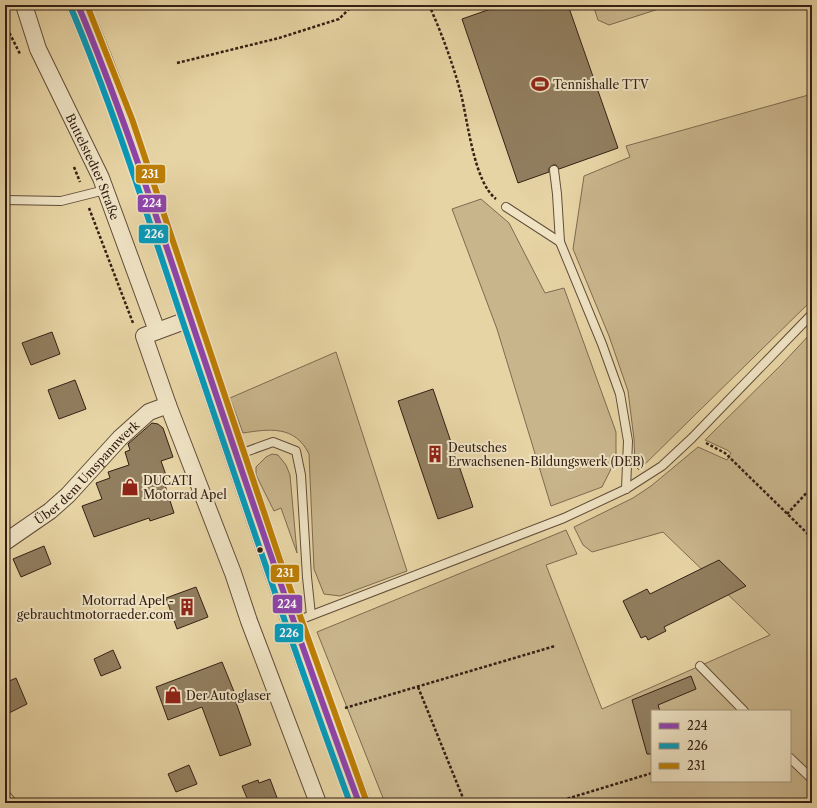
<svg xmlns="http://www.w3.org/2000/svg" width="817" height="808" font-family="'Libre Caslon Text',serif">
<rect width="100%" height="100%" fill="#e7d4a4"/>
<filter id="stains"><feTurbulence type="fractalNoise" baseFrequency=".005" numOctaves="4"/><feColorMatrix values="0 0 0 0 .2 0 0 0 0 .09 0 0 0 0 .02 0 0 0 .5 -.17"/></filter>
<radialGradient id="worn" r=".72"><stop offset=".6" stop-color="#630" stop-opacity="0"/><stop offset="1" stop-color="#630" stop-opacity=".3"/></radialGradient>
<g fill="#c9b58c" stroke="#7e6a50" fill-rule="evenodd">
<polygon points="593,5 671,5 609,25 598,20"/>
<polygon points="812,94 812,300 639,470 635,466 634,439 628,391 609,336 573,249 584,176 630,157 626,146"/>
<polygon points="481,199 509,223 545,293 564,288 616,432 616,459 602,487 551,506 497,329 452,209"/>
<path d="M812,332V803H385L317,632L566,530L577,554L546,565L602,709L770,635L663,532L592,552L583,545L574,527L633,498L651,486L698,447L727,460L731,453L727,450L705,440L782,364ZM652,711H790V781H652Z"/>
<path d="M336,352L407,571L340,596L324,594L314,569L309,454C295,425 269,429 243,433L230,398Z"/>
<polygon points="272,454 278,455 286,465 290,475 297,553 281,508 274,511 256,475 256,467 266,457"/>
</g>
<g fill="#917e5f" stroke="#342015">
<polygon points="502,5 568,5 618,148 559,169 556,165 553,165 549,168 549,172 518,183 462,19"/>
<polygon points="52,332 60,354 31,365 22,343"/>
<polygon points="75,380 86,409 59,419 48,390"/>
<polygon points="433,389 473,507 438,519 398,401"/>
<polygon points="152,423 158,424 163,428 173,457 161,461 167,478 163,479 174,513 150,521 149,518 94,537 82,506 102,499 96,483 110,478 108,472 129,465 125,452 130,450 128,444"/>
<polygon points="44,546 51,564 21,577 13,559"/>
<polygon points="719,560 746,586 664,627 666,631 648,640 646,636 641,638 623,601 647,589 650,594"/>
<polygon points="196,587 208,617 177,629 166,598"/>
<polygon points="113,650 121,668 101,676 94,659"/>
<polygon points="222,662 235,694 233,694 251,745 220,756 202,707 168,720 156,687"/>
<polygon points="691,676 696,689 658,705 660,711 652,711 652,754 647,754 632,700"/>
<polygon points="16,678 27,704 5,715 5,683"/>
<polygon points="189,765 197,784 176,792 168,774"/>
<polygon points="270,779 279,803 249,803 242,786 258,780 259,783"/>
</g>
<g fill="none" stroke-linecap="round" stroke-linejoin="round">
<g stroke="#614d39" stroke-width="10">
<g id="service">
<polyline points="554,170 557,194 560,242"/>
<polyline points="5,200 61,201 105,190"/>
<polyline points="506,207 560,242 602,344 620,394 628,441 626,489"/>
<polyline points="237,455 273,442 296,451 301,475 307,577 311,615"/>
<polyline points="294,622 564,518 626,489 662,466 692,438 812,314"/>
<polyline points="700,666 744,711"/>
<polyline points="790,758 812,779"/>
<polyline points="5,794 13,803"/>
</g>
</g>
<g stroke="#614d39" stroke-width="18">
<g id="minor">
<path id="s1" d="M24,5L38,49L101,178L157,331"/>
<polyline points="190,319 144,336 168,405 233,573 249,621 318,803"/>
<path id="s2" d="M5,542L50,511L68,495L120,438L149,412L168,405"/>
</g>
</g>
<g stroke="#342015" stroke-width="24">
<path id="primary" d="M78,5C123,107 155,215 191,321C245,482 299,644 359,803"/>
</g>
<g stroke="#342015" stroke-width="2.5" stroke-dasharray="3 2" stroke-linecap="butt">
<path d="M429,5C442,34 453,64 461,94C468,122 474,182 496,199"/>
<polyline points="5,24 20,54"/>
<polyline points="177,63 279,38 339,19 353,5"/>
<polyline points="74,167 80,182"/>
<polyline points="89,208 133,323"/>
<polyline points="706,443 725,453 812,538"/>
<polyline points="787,514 812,487"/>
<polyline points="418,687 465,803"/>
<polyline points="345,708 555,646"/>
<polyline points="553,803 652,773"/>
</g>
<use href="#service" stroke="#efe3c4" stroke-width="8"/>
<use href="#minor" stroke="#efe3c4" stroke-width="16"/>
<use href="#primary" stroke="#e7d4a4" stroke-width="22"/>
<g stroke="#efe3c4" stroke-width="9">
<path id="bus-1" d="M78,5C124,115 160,228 198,341C250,496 302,650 359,803"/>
</g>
<g stroke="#efe3c4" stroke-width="9">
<path id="bus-2" d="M71,8C117,117 152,231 190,343C242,497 294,651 350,803"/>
</g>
<g stroke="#efe3c4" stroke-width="9">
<polyline id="bus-3" points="87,5 132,119 280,560 366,800"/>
</g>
<use href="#bus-1" stroke="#8e44ad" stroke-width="6"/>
<use href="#bus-2" stroke="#059bbc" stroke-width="6"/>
<use href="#bus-3" stroke="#bc7e06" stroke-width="6"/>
</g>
<defs>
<g id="stadium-bare" transform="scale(1.38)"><path d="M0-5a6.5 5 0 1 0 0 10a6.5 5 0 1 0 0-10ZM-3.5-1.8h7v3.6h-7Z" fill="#8f2418" stroke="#efe3c4" stroke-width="2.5" paint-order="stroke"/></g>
<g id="building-bare" transform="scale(1.38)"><path d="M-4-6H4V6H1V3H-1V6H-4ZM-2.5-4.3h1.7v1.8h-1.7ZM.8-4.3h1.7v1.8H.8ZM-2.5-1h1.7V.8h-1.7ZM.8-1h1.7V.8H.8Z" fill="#8f2418" stroke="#efe3c4" stroke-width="2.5" paint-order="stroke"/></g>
<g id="shop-bare" transform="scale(1.38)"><path d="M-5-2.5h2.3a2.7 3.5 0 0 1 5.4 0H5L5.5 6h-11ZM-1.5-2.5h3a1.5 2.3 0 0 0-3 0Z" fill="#8f2418" stroke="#efe3c4" stroke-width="2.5" paint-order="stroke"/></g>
</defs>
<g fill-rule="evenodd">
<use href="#stadium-bare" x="540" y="84"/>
<use href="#building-bare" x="435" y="454"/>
<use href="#shop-bare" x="130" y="487"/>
<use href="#building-bare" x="187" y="607"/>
<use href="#shop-bare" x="173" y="695"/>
</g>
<circle fill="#342015" stroke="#efe3c4" stroke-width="1.5" cx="260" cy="550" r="3.5"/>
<g text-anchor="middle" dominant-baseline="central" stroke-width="4" stroke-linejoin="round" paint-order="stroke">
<g font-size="12" fill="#342015" stroke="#efe3c4" text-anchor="start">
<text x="553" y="84">Tennishalle TTV</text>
<text x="448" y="447">Deutsches<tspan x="448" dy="14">Erwachsenen-Bildungswerk (DEB)</tspan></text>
<text x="143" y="480">DUCATI<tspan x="143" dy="14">Motorrad Apel</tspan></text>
<text x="174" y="600" text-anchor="end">Motorrad Apel -<tspan x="174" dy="14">gebrauchtmotorraeder.com</tspan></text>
<text x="186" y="695">Der Autoglaser</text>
</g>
<g font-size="12" fill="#342015" stroke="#efe3c4">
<text stroke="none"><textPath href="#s1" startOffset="176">Buttelstedter Straße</textPath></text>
<text stroke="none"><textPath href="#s2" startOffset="108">Über dem Umspannwerk</textPath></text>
</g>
</g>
<g stroke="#efe3c4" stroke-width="1.5">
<rect x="135" y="164" width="31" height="20" rx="4" fill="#bc7e06"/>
<rect x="137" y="194" width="30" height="19" rx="4" fill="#8e44ad"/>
<rect x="138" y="224" width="31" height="20" rx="4" fill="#059bbc"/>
<rect x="270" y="564" width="30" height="19" rx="4" fill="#bc7e06"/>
<rect x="272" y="594" width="31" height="20" rx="4" fill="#8e44ad"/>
<rect x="274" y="623" width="30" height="20" rx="4" fill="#059bbc"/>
</g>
<g font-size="11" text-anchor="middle" font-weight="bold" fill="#fff">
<text x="150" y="178">231</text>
<text x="152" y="207">224</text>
<text x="154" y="238">226</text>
<text x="285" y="577">231</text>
<text x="287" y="608">224</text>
<text x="289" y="637">226</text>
</g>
<rect width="817" height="808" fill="none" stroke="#e7d4a4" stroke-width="20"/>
<rect x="6" y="6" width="805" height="796" fill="none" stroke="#342015" stroke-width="2"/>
<rect x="10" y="10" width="797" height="788" fill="none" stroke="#342015"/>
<rect x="651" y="710" width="140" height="72" fill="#efe3c4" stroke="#a4957e"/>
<rect x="659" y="723" width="20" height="6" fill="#8e44ad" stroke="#a4957e"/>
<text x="687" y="730" font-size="12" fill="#342015">224</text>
<rect x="659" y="743" width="20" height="6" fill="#059bbc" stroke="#a4957e"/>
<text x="687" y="750" font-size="12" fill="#342015">226</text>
<rect x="659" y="763" width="20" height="6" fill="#bc7e06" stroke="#a4957e"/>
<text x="687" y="770" font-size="12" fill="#342015">231</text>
<rect width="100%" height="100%" filter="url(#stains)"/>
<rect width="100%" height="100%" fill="url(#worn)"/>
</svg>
